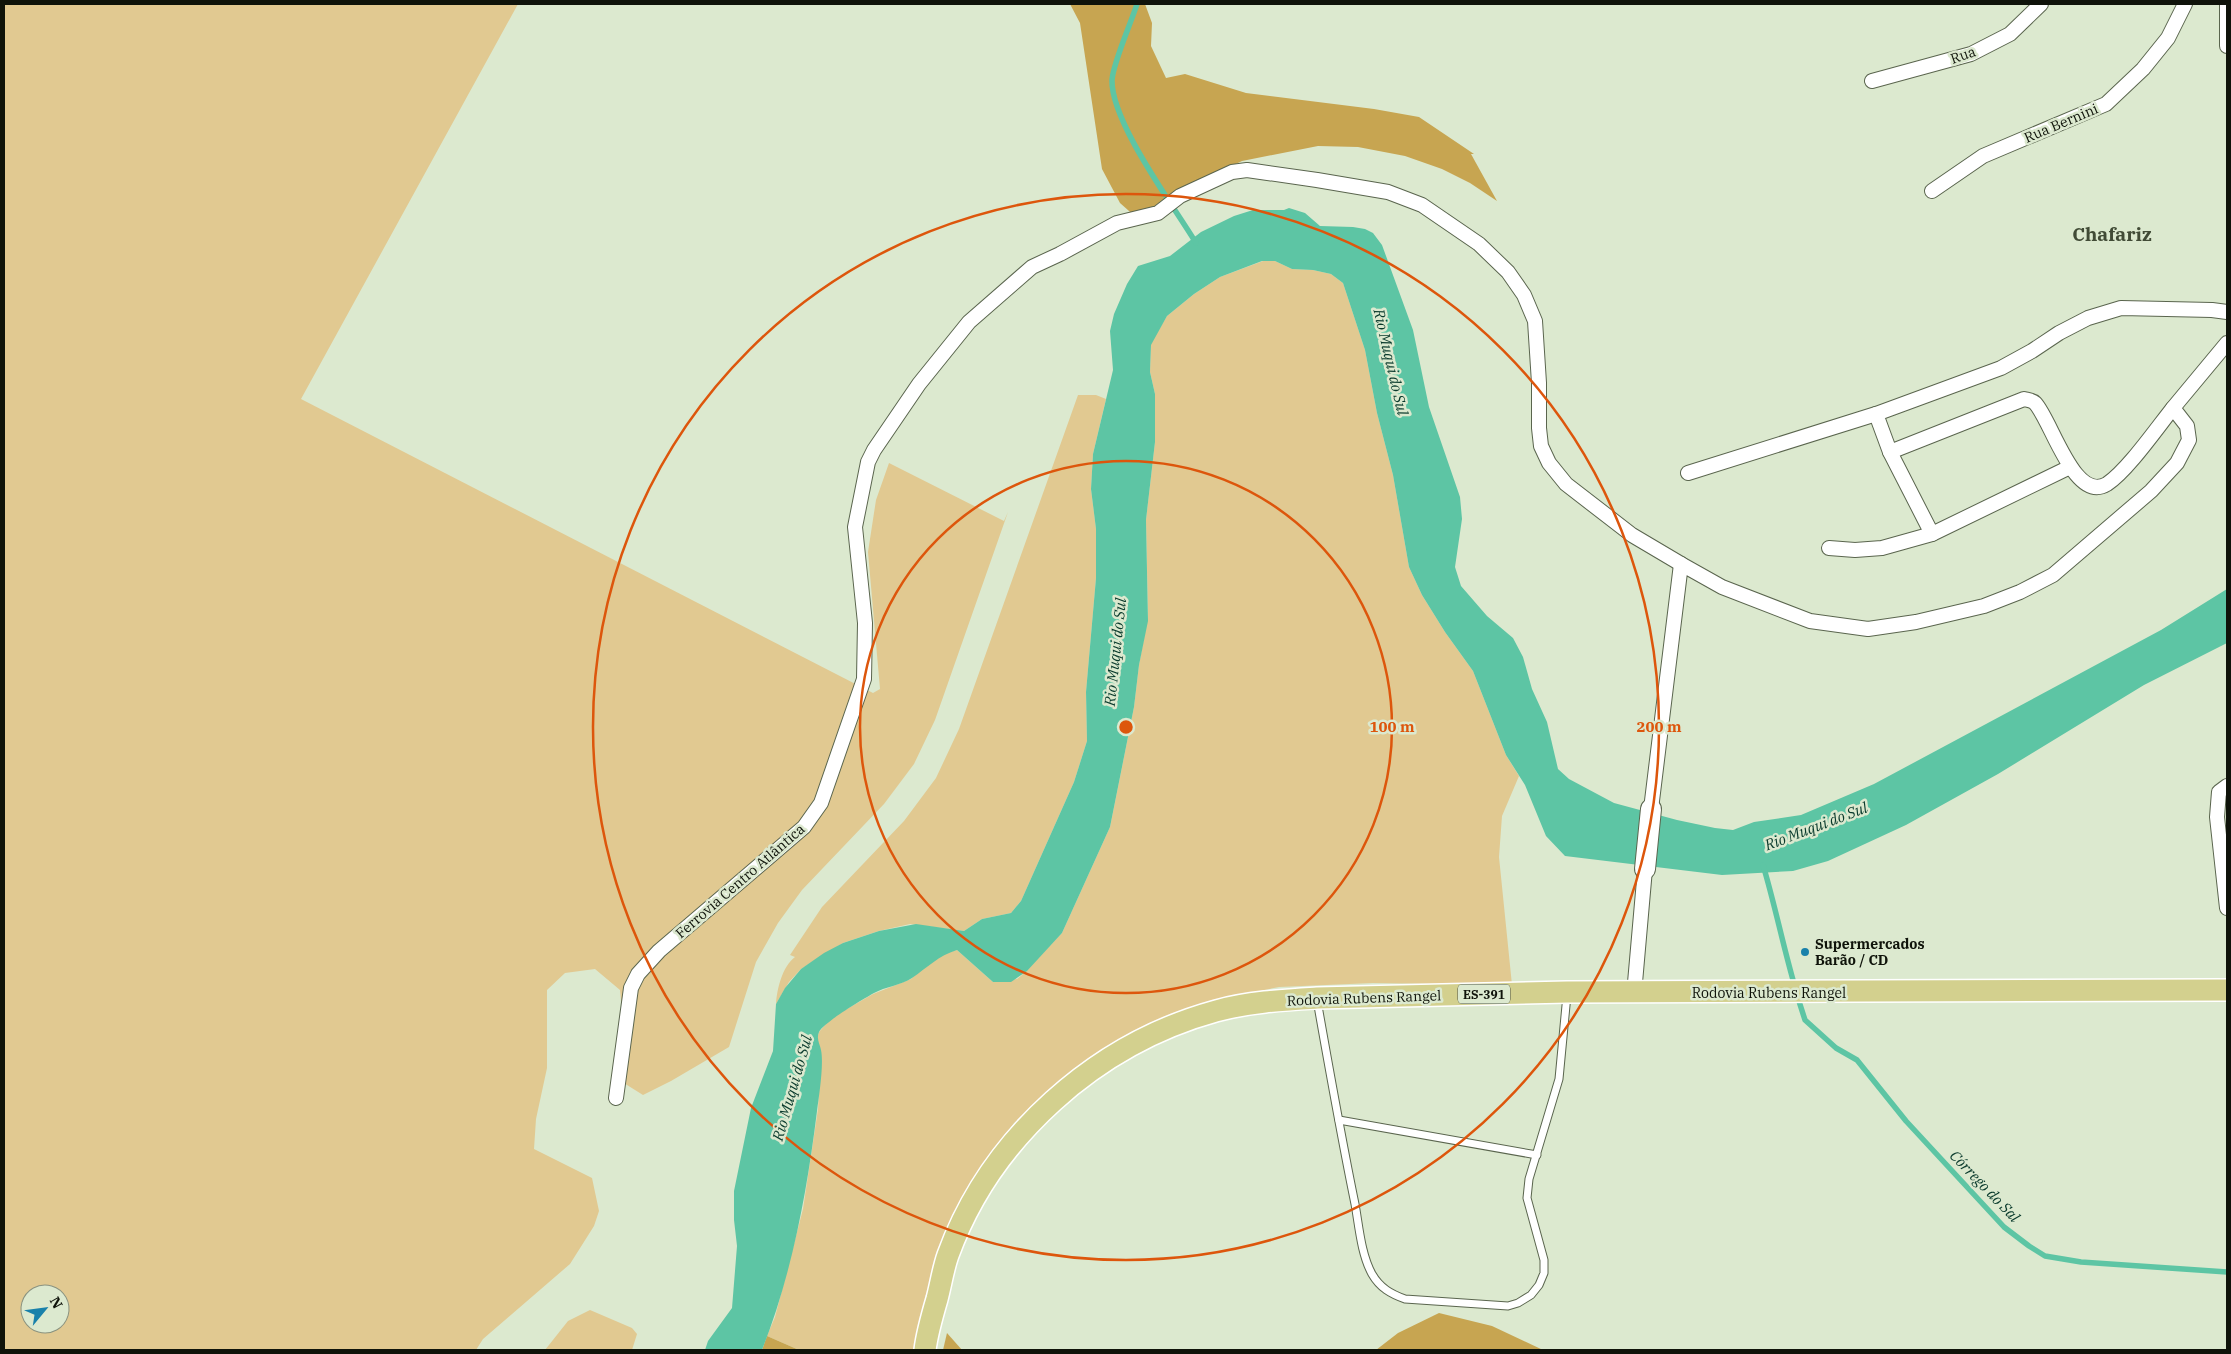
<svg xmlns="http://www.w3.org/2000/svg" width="2231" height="1354" font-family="'IBM Plex Serif',serif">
<rect width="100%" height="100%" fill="#dce9cf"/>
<g fill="#e1c991" fill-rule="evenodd">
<path d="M4,4H518L301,399L873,693L880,689L868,552L876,500L889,463L1004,521L1008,512L935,720L914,764L884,804L802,890L778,923L756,962L729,1047L671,1081L643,1095L619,1080L614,1057L622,1011L620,990L595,969L565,973L547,990V1068L536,1119L534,1149L592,1178L599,1211L594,1226L570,1264L483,1339L476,1350H4ZM30,1294H60V1324H30Z"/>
<polygon points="1263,261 1275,261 1292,269 1313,270 1331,274 1343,283 1365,350 1377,413 1393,475 1409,567 1422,595 1445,632 1473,671 1506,755 1519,776 1502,816 1499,857 1512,985 1373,983 1279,987 1211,1001 1169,1016 1123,1039 1078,1067 1014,1123 985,1162 967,1194 945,1244 927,1293 916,1350 799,1350 767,1336 775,1317 803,1209 818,1109 821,1052 817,1038 819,1032 831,1018 873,994 911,979 925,966 946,953 957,950 993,982 1017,979 1022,975 1062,933 1110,827 1134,707 1139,665 1148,616 1146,520 1155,442 1155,394 1150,372 1151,343 1167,316 1194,294 1220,277"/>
<path d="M1078,395H1096L1106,399L1093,454L1091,489L1096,529V578L1086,692L1087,741L1074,782L1021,901L1011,913L982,919L964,931L910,924L879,931L843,943L801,969L789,982L776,1004C777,989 782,967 795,957L790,955L822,907L904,821L936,778L959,729Z"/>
<polygon points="590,1310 632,1328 637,1334 632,1350 545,1350 568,1321"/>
</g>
<g fill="#c7a551">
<polygon points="1070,4 1145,4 1152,23 1151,46 1166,78 1185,74 1246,93 1374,109 1419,117 1474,154 1471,154 1497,201 1470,183 1442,169 1405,156 1358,147 1318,146 1242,161 1165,198 1138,219 1120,203 1102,169 1080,23"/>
<polygon points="1439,1313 1492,1326 1543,1350 1376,1350 1398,1333"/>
<polygon points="947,1333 962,1350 943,1350"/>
<polygon points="767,1336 799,1350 762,1350"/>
</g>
<path fill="#5dc5a4" d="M1289,208L1305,213L1320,226L1353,227L1365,229L1373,233L1382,245L1413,330L1429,407L1460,497L1462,519L1455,567L1461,586L1487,616L1513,638L1523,657L1532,689L1547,722L1558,769L1569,779L1614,803L1677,820L1715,828L1733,830L1754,822L1801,815L1874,784L1986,724L2161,630L2227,589V643L2144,685L1998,774L1906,825L1828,861L1793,871L1722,875L1565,856L1546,836L1525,785L1506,755L1473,671L1445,632L1422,595L1409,567L1393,475L1377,413L1365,350L1343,283L1331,274L1313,270L1292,269L1275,261H1262L1220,277L1194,294L1167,316L1151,345L1150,372L1155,394V442L1146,520L1148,621L1139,665L1134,707L1110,827L1062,933L1027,971L1011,982H993L957,950C938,956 928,967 912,978C901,985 885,987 874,993C863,999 823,1023 819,1032C816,1039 820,1044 821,1050C824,1064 819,1096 817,1111C807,1192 792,1274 762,1350H705L708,1341L732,1308L737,1246L734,1220V1191L751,1108L773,1051L776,1004L785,988L801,969L824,953L843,943L879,931L916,924L964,931L982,919L1011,913L1021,901L1074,782L1087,741L1086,692L1096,578V529L1091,489L1093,454L1113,370L1110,331L1114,314L1127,284L1138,266L1170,256L1201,232L1234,216L1253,210H1284Z"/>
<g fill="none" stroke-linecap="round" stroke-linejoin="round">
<g stroke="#5dc5a4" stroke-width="5.5">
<path d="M1137,4C1131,23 1113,63 1112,80C1111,122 1173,205 1196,243"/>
<path d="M1763,865C1775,905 1783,946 1795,987"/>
<polyline points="1797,995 1805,1020 1836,1048 1857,1060 1906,1121 2004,1227 2029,1246 2045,1256 2081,1262 2227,1272"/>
</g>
<g stroke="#5a654e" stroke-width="9">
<g id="lane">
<path d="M1317,1000C1329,1068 1341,1136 1355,1204C1359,1226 1361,1254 1372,1274C1380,1288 1391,1294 1405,1299L1508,1306L1518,1303L1531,1295L1539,1285L1544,1273V1260L1527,1198L1529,1179L1559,1079L1567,995"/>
<polyline points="1339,1120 1537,1155"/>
</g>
</g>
<g stroke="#5a654e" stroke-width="16">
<g id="street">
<polyline points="2227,4 2227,46"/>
<polyline points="1872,81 1971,54 2010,34 2041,4"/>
<polyline points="1932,191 1983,156 2106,104 2143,69 2168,38 2185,4"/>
<path d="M1890,452L2024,399C2028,400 2032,400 2035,403C2051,419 2074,504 2107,484C2127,471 2157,428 2173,408"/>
<polyline points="1688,473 1876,414"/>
<polyline points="1932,534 1890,452 1876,414 2001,368 2032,351 2059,333 2088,318 2121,308 2212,310 2227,312"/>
<polyline points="1829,548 1855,550 1882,548 1932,534 2070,467"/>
<polyline points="2227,786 2219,792 2217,817 2227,908"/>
<polyline points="1651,809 1681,564 1722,587 1810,621 1868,629 1916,622 1984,606 2020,592 2053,575 2151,491 2177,463 2189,440 2187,426 2173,408 2227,343"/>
<polyline points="1634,994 1645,869"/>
<polyline points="616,1098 631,988 638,974 659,951 804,827 821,803 864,679 865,623 855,527 868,462 874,450 919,384 969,322 1032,267 1060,254 1117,223 1158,213 1180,196 1232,172 1247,170 1317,180 1388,192 1422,205 1479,244 1508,272 1524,295 1535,321 1539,383 1539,428 1541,446 1549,463 1566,484 1632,535 1681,564"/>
</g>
</g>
<g stroke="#5a654e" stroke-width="22">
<polyline id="secondary" points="1645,869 1651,809"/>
</g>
<g stroke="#fff" stroke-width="24">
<path id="primary" d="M925,1350C927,1333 932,1316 937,1299C941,1284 943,1269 948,1255C991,1137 1096,1044 1216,1011C1248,1002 1284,1000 1317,998L1567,992L2227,990"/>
</g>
<use href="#lane" stroke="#fff" stroke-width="7"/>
<use href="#street" stroke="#fff" stroke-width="14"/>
<use href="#secondary" stroke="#fff" stroke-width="20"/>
<use href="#primary" stroke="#d3d08e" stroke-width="21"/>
</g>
<g fill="none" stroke="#dd560c" stroke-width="2.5">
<circle cx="1126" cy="727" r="266"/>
<circle cx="1126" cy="727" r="533"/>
</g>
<circle fill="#1981aa" stroke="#dce9cf" stroke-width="2" cx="1805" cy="952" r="5"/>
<g text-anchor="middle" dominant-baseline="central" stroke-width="5" stroke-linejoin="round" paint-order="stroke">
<rect fill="#dce9cf" stroke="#4c5345" stroke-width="1" x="1458" y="984.5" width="52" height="19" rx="4"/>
<g font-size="12" font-weight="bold" fill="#0f130a">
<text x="1484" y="994">ES-391</text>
</g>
<g font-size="14" fill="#0f130a" stroke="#dce9cf">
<text transform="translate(1963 55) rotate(-19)">Rua</text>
<text transform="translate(2061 123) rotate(-23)">Rua Bernini</text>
<text transform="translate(740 881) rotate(-41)">Ferrovia Centro Atlântica</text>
<text x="1769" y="993">Rodovia Rubens Rangel</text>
<text transform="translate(1364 998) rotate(-2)">Rodovia Rubens Rangel</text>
</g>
<g font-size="14" font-weight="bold" fill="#0f130a" stroke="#dce9cf" text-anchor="start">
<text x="1815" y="944">Supermercados<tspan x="1815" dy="16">Barão / CD</tspan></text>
</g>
<g font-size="15" font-style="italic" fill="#08392b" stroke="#dce9cf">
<text transform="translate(1391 362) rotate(77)">Rio Muqui do Sul</text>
<text transform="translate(1115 652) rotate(-84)">Rio Muqui do Sul</text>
<text transform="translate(1816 826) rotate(-21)">Rio Muqui do Sul</text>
<text transform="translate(792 1088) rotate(-74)">Rio Muqui do Sul</text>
<text transform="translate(1985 1186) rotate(46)">Córrego do Sal</text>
</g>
<g font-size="19" font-weight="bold" fill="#414b36" stroke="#dce9cf">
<text x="2112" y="234">Chafariz</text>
</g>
</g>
<circle cx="1126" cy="727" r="8" fill="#dd560c" stroke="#dce9cf" stroke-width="2.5"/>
<g font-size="15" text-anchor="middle" font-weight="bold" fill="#dd560c" stroke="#dce9cf" stroke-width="5" stroke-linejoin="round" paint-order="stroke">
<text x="1392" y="732">100 m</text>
<text x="1659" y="732">200 m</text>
</g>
<rect width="2231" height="1354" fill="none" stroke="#0f130a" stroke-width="10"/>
<g transform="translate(45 1309) rotate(61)"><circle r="24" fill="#dce9cf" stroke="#8a9380"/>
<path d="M0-4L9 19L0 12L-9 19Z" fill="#1981aa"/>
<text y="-8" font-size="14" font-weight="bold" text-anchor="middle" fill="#0f130a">N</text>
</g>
</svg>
